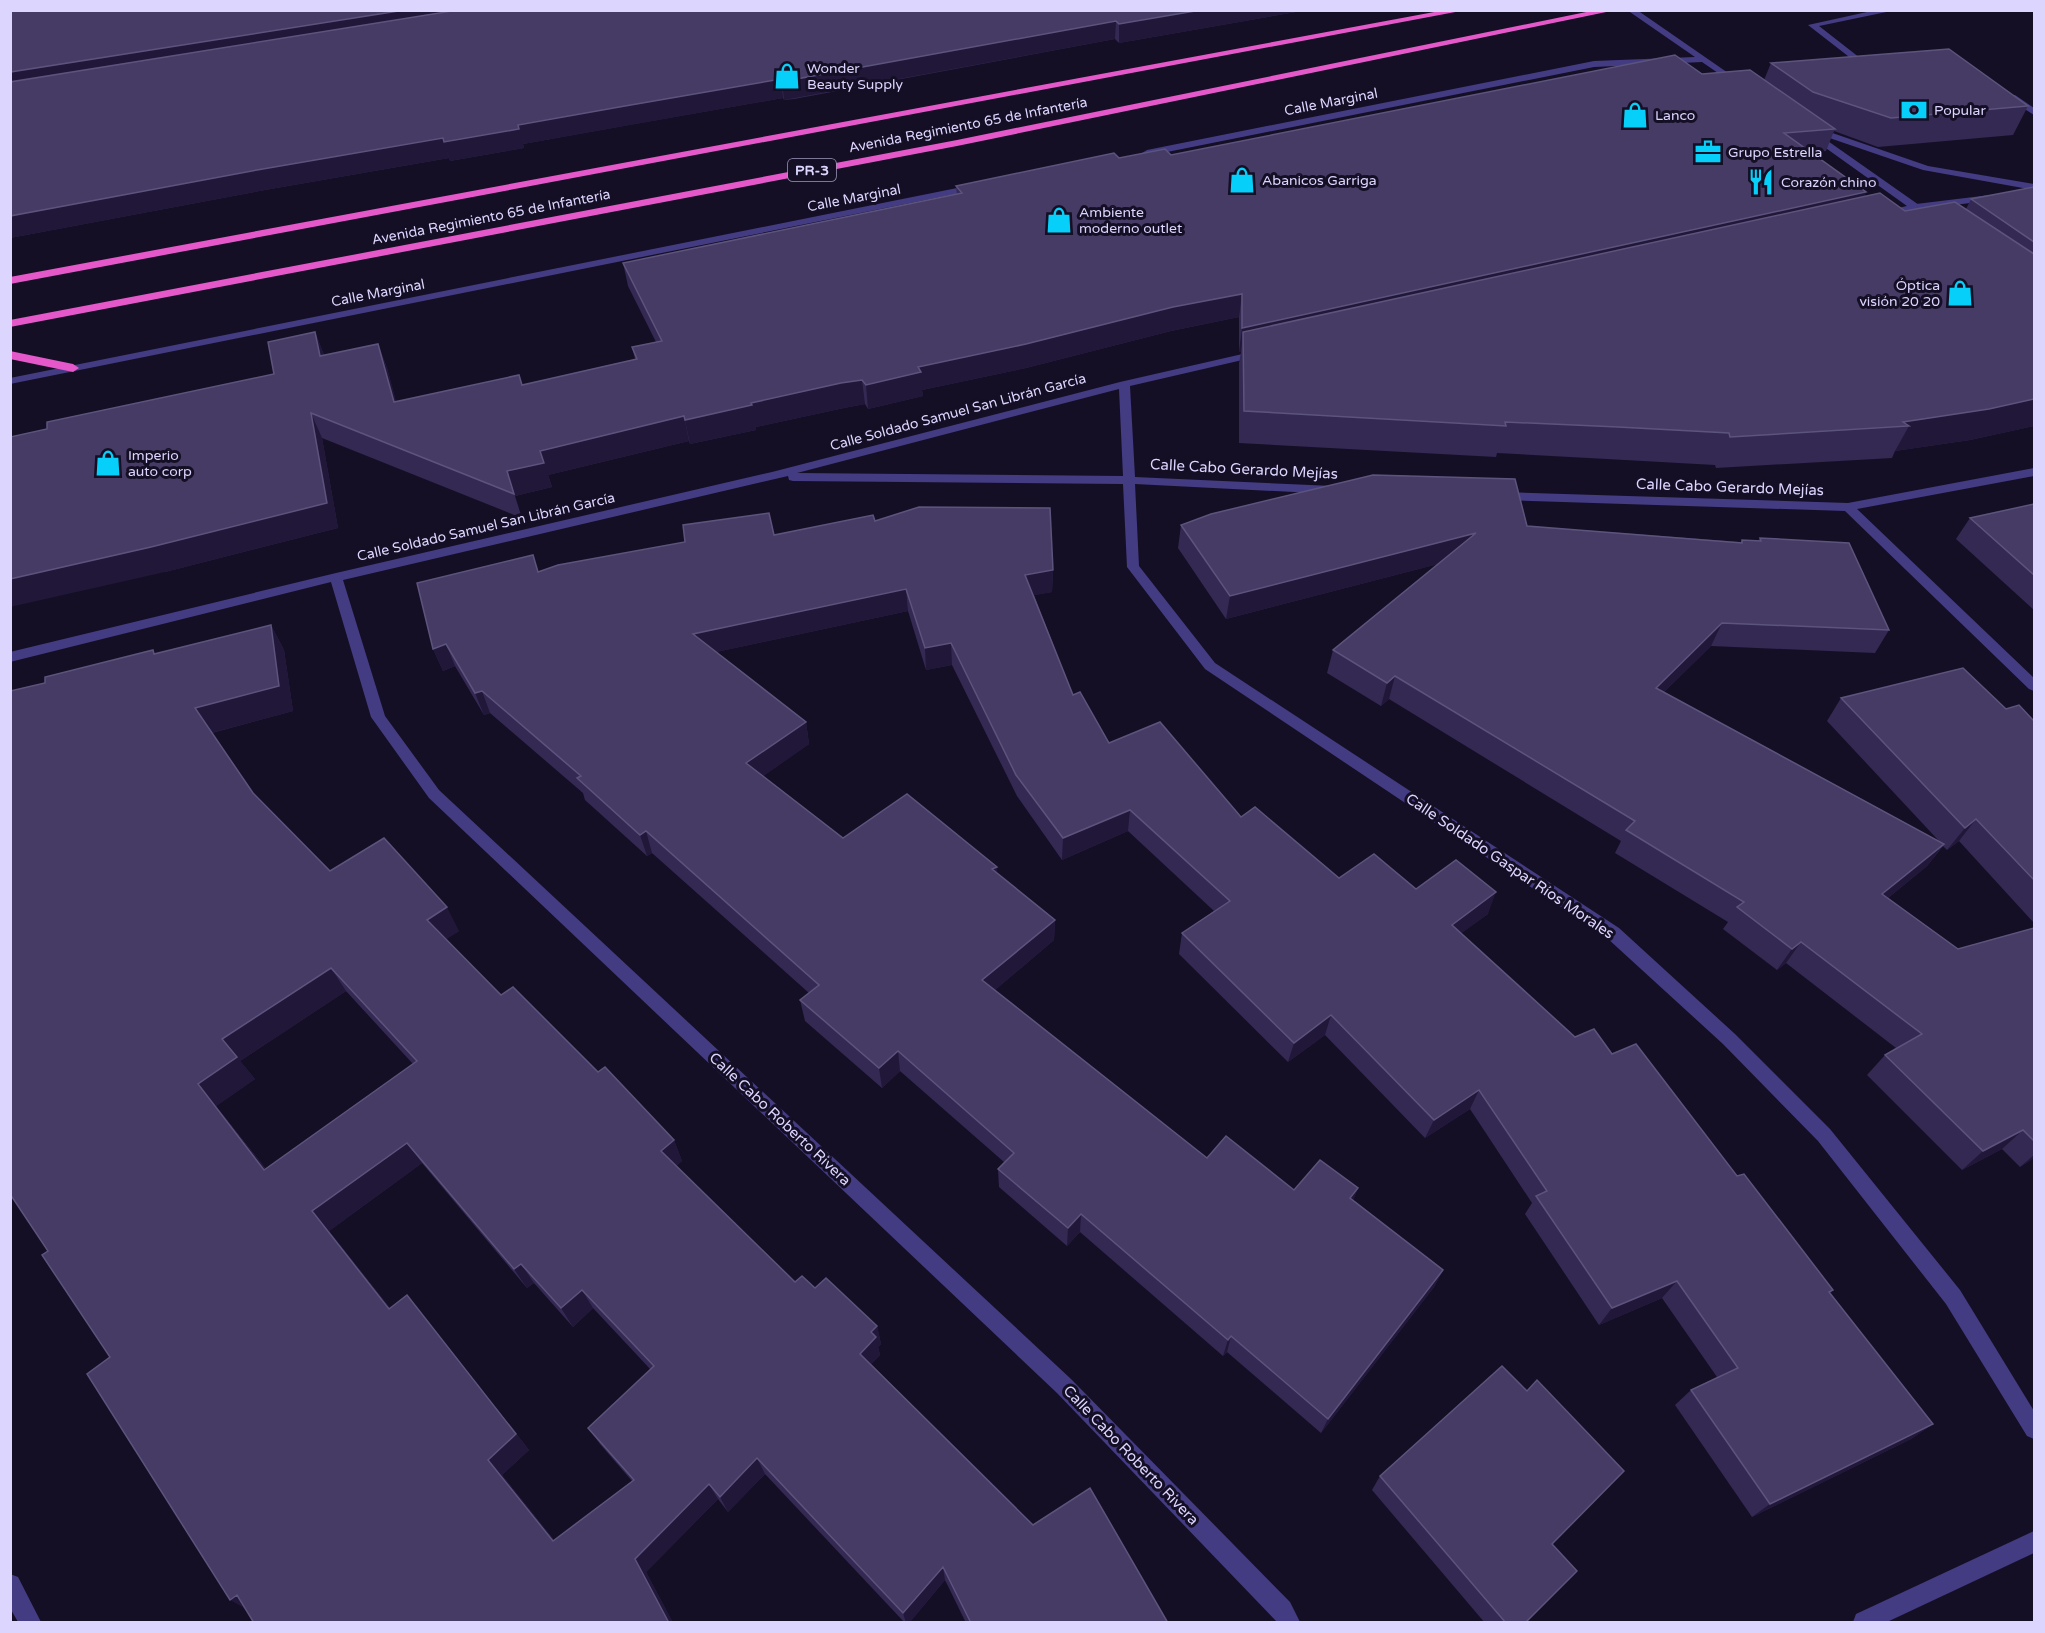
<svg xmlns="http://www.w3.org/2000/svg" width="2045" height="1633" font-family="'Varela Round',sans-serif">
<rect width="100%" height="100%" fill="#150f25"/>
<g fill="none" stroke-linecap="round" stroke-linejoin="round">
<g fill="#433c83" fill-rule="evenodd">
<polygon points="1876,10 1896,10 1819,26 1869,65 1870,67 1866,70 1808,25"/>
<polygon points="2009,95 2015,95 2034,108 2034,115 2009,99"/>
<polygon points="1812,128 1818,128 1928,166 2034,184 2034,190 1923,170 1812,132"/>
<polygon points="1990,195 1995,198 1993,200 1916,210 1911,207 1916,204"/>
</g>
<g fill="#433c83" fill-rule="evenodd">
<polygon points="1627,10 1637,10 1744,84 1737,86 1702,62 1594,67 1147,156 1142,153 1147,150 1594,61 1695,57"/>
<polygon points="1809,132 1815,132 1919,205 1924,210 1922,212 1913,210 1880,216 1880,212 1907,206 1809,136"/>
<polygon points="977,184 982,187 980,189 10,384 10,378"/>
<path d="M1260,350L1265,353L1264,355L1130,386L1135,477L1333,486L1339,490L1333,494L1135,484L1139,566L1215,663L1619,928L1735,1034L1830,1129L1960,1290L2034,1411V1439L2027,1436L1946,1304L1818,1141L1723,1044L1607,938L1205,669L1127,567L1123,484L793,481L789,480L788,476L343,580L385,716L439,790L1071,1379L1290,1602L1300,1622H1277L1057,1393L429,798L371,717L331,582L10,662V652L336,573L772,472L1120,382ZM1119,389L1123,476L797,473Z"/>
<polygon points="2034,468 2034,476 1857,509 2034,678 2034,691 2029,689 1845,511 1501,500 1495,496 1501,492 1848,503"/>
<polygon points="2034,1531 2034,1553 1887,1622 1853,1622 1856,1614"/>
<polygon points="10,1574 18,1577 41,1622 18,1622 10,1608"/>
</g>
<g fill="#e458ca" fill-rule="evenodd">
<polygon points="1445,10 1466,10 10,284 10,277"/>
<polygon points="1596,10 1616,10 957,146 10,327 10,320 957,140"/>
<polygon points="10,351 73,364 79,368 73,372 10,359"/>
</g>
</g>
<g fill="#342953" fill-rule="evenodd">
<polygon points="10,10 1307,10 1119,43 1115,39 794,99 784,100 783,98 629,125 523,144 524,148 450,161 449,158 265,190 10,238"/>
<polygon points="1771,63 2028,106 2013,135 1878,147 1834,131 1826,151 1811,153 1866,192 1864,197 1905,211 1966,209 1971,199 2034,187 2034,426 1970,440 1895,451 1892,458 1716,468 1715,465 1607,459 1497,453 1496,457 1239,443 1239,363 1241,352 1239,352 1239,317 1171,331 1026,368 922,390 923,396 868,409 865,404 844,408 756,427 756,430 690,444 689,441 548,475 552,487 515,496 522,518 322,438 338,528 165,572 47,429 274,374 315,332 324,355 378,344 387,368 396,402 522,385 635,359 632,347 656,342 628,286 623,263 957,195 956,186 1119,158 1171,155 1702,74 1764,80"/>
<polygon points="2034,504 2034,610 1956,539 1970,518"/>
<polygon points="875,521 1053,570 1052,592 1034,595 1073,695 1109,743 1241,817 1339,878 1416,889 1488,914 1461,933 1575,1037 1612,1054 1737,1176 1833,1290 1830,1293 1933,1424 1911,1439 1752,1517 1675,1405 1691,1390 1717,1377 1662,1298 1599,1325 1525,1214 1532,1203 1470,1109 1425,1138 1325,1035 1288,1062 1179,954 1182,933 1214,911 1128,831 1062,860 1017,796 952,665 926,670 908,611 716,652 806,722 809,744 763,776 843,838 997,867 997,873 1055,920 1054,940 995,990 1207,1158 1294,1190 1358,1188 1353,1200 1443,1270 1434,1287 1321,1433 1227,1352 1223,1356 1080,1232 1067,1246 999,1187 998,1169 1004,1162 900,1071 882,1088 805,1021 800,1000 809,993 652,853 647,856 585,800 583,793 490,713 484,715 455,666 443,671 433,649 539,572 774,535"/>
<polygon points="1181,525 1527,526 1741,542 1742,540 1758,541 1760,538 1889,630 1875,653 1711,646 1664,692 1939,841 1827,721 1841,698 2006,709 2034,721 2034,923 1959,841 1947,850 1943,846 1927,866 1888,898 1958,949 2034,928 2034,1158 2020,1167 2002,1149 1962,1170 1867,1075 1885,1055 1896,1048 1786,963 1777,970 1723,929 1728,922 1615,853 1621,841 1389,699 1381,706 1327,673 1333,650 1438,564 1226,619 1178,548"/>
<path d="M271,625L284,650L293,711L212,733L253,793L330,871L459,931L446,939L501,995L598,1072L674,1140L682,1161L676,1166L795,1282L815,1288L877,1326L881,1344L878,1347L880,1355L871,1364L1033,1525L1168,1623H966L945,1580L909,1623H905L765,1474L728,1512L718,1499L646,1572L673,1623H254L110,1357L48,1251L156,654ZM346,991L413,1064L266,1169L216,1106L255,1079L240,1061ZM422,1163L527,1288L534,1283L573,1327L593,1308L651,1370L588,1428L600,1444L632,1481L554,1540L502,1475L529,1450L422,1314L390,1308L329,1231Z"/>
<polygon points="1380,1476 1525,1623 1485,1623 1372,1490"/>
</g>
<g fill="#201739">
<polygon points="405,10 525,10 10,93 10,72"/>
<polygon points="1201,10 1307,10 1119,43 1119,24"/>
<polygon points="1116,21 1115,39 784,100 782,81"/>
<polygon points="781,79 783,98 523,144 524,148 450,161 444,142 518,125"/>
<polygon points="443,138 449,158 265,190 10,238 10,216 257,170"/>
<polygon points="1866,192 1855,215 1243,332 1241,352 1239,352 1242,328"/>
<polygon points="1242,294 1239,317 1171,331 1026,368 922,390 923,396 868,409 866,385 918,367 1173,307"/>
<polygon points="315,332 325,357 320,356"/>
<polygon points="378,344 387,368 403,427 394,402"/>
<polygon points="862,380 865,404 844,408 756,427 756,430 690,444 685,420 751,403 841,383"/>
<polygon points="2034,399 2034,426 1970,440 1895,451 1909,426 1903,422"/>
<polygon points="311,413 322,438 338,528 165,572 10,607 10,579"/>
<polygon points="684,416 689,441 548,475 552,487 515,496 522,518 507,471 540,451"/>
<polygon points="1476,533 1469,556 1226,619 1230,596"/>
<polygon points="1053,570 1052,592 1025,597 1025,575"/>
<polygon points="906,589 908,611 698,656 693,634"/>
<polygon points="1722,623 1711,646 1646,710 1656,688"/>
<polygon points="271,625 284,650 293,711 211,733 195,708"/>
<polygon points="951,643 952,665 926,670 925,648"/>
<polygon points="446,644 455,666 443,671 433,649"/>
<polygon points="1395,676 1389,699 1381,706 1387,683"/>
<polygon points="482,691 490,713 484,715 475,693"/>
<polygon points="806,722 809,744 751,785 746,763"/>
<polygon points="1130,810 1128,831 1062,860 1063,838"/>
<polygon points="1976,819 1959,841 1947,850 1965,828"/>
<polygon points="646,831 652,853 647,856 640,835"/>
<polygon points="1944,844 1927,866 1866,916 1882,894"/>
<polygon points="997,867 998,888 992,869"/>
<polygon points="1496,892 1488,914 1444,946 1452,925"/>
<polygon points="447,907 459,931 439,944 427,920"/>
<polygon points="1055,920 1054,940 983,1000 982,980"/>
<polygon points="1801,942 1786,963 1777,970 1792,949"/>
<polygon points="331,968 346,991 240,1061 255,1079 216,1106 282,1190 264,1170 198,1084 222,1039"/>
<polygon points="1331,1015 1325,1035 1288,1062 1294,1043"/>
<polygon points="898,1051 900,1071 882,1088 879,1068"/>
<polygon points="1479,1090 1470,1109 1425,1138 1434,1120"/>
<polygon points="2023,1130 2002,1149 1962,1170 1983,1151"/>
<polygon points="674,1140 682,1161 669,1171 661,1151"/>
<polygon points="407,1143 422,1163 329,1231 405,1327 389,1309 312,1211"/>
<polygon points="2034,1155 2034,1158 2020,1167"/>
<polygon points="1358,1188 1351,1206 1350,1198"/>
<polygon points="1081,1214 1080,1232 1067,1246 1068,1228"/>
<polygon points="521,1264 534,1283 527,1288 514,1269"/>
<polygon points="1443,1270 1434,1287 1321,1433 1328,1419"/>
<polygon points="1677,1281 1662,1298 1599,1325 1612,1308"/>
<polygon points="582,1290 593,1308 573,1327 561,1308"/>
<polygon points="407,1295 529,1450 502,1475 566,1555 553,1541 488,1460"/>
<polygon points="877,1326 881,1344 878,1347 880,1355 864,1371 860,1354 871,1332"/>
<polygon points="1231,1336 1227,1352 1223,1356 1228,1340"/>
<polygon points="1933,1424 1911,1439 1752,1517 1770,1504"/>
<polygon points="757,1458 765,1474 728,1512 720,1497"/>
<polygon points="709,1484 718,1499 646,1572 673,1623 669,1623 635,1559"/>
<polygon points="943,1567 945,1580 909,1623 906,1623 903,1613"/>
<polygon points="237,1595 253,1613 230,1600"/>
</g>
<g fill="#463b65" stroke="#5d547d" stroke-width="1.5" fill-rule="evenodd">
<polygon points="10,10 405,10 10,72"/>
<polygon points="458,10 1201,10 1119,24 1116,21 791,80 782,81 781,79 625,106 518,125 519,129 444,142 443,138 257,170 10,216 10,82"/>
<polygon points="1949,49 2028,106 1891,118 1813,92 1771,63"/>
<polygon points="1675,55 1702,74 1750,70 1835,129 1784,133 1866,192 1242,328 1242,294 1173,307 1026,344 918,367 921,372 866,385 862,380 841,383 751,403 752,405 685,420 684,416 540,451 544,463 507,471 514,494 311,413 327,503 151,547 10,579 10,437 47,429 47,422 274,374 268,342 315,332 320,356 378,344 394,402 519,375 522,385 637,359 632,347 662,341 623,263 962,193 956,186 1114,153 1119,158 1165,149 1171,155"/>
<polygon points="2034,187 2034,242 1971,199"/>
<polygon points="1880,193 1905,211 1955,202 2034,254 2034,399 1989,409 1903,422 1909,426 1730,437 1729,433 1618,427 1505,422 1506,426 1244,411 1243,332"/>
<polygon points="1373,475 1515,479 1527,526 1742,543 1742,540 1761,541 1760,538 1849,543 1889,630 1722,623 1656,688 1944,844 1882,894 1958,949 2034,928 2034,1141 2023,1130 1983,1151 1885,1055 1922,1034 1801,942 1792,949 1737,907 1744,902 1626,830 1635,821 1395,676 1387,683 1333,650 1476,533 1230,596 1181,525 1211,514"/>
<polygon points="2034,504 2034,575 1970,518"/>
<polygon points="919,507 1050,508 1053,570 1025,575 1073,695 1080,692 1109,743 1160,722 1241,817 1255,807 1339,878 1374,854 1416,889 1456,860 1496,892 1452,925 1575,1037 1594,1029 1612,1054 1636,1044 1737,1176 1744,1174 1833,1290 1829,1292 1933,1424 1770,1504 1691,1390 1738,1368 1677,1281 1612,1308 1536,1196 1547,1191 1479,1090 1434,1120 1331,1015 1294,1043 1182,933 1230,901 1130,810 1063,838 1016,775 951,643 925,648 906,589 693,634 806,722 746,763 843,838 907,794 997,867 992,869 1055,920 982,980 1207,1158 1226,1136 1294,1190 1320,1160 1358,1188 1350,1198 1443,1270 1328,1419 1231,1336 1228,1340 1081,1214 1068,1228 998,1169 1014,1153 898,1051 879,1068 800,1000 819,985 646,831 640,835 577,778 581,776 482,691 475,693 446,644 433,649 417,583 533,555 538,572 558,565 685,542 683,525 769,513 774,535 873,515 875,521"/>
<path d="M271,625L279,686L195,708L253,793L330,871L384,838L447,907L427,920L501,995L513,987L598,1072L605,1067L674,1140L661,1151L795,1282L802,1276L815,1288L826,1278L877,1326L871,1332L876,1337L860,1354L1033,1525L1090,1488L1168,1623H971L943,1567L903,1613L757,1458L720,1497L709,1484L635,1559L669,1623H254L237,1595L230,1600L87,1374L110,1357L42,1255L48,1251L10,1194V691L45,683V677L153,650L154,654ZM331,968L417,1061L264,1170L198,1084L237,1057L222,1039ZM407,1143L514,1269L521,1264L561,1308L582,1290L654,1366L588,1428L634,1480L553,1541L488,1460L516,1434L407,1295L389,1309L312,1211Z"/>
<polygon points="1963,668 2006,709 2019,705 2034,721 2034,880 1976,819 1965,828 1841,698"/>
<polygon points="1502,1366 1527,1391 1537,1380 1624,1471 1552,1544 1577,1571 1525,1623 1506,1623 1380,1476"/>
</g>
<defs>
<g id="shop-bare" transform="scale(2.07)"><path d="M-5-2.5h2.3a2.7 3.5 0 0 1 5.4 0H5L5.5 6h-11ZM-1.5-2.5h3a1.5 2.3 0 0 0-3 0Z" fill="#06d0f9" stroke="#150f25" stroke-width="2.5" paint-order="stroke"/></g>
<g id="bank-bare" transform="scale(2.07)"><path d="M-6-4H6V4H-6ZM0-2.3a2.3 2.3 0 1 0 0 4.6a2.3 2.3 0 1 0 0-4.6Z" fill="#06d0f9" stroke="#150f25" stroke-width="2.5" paint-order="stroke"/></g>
<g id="office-bare" transform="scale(2.07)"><path d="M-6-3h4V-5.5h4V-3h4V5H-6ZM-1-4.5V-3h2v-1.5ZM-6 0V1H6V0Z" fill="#06d0f9" stroke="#150f25" stroke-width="2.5" paint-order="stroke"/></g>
<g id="restaurant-bare" transform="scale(2.07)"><path d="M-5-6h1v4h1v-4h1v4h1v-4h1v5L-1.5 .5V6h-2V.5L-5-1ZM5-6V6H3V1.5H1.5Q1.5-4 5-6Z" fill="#06d0f9" stroke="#150f25" stroke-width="2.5" paint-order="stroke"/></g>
</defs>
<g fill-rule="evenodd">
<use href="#shop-bare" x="787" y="76"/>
<use href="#bank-bare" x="1914" y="110"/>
<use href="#shop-bare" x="1635" y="115"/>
<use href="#office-bare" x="1708" y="152"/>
<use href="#shop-bare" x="1242" y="180"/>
<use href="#restaurant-bare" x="1761" y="182"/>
<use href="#shop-bare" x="1059" y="220"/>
<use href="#shop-bare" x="1960" y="293"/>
<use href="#shop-bare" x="108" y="463"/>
</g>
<g text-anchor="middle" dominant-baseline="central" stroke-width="6" stroke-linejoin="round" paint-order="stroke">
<g font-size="14" fill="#dcd5fe" stroke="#150f25" text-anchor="start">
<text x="807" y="68">Wonder<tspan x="807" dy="16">Beauty Supply</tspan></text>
<text x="1934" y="110">Popular</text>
<text x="1655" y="115">Lanco</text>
<text x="1728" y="152">Grupo Estrella</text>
<text x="1262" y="180">Abanicos Garriga</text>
<text x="1781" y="182">Corazón chino</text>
<text x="1079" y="212">Ambiente<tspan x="1079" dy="16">moderno outlet</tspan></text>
<text x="1940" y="285" text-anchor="end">Óptica<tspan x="1940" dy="16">visión 20 20</tspan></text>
<text x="128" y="455">Imperio<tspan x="128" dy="16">auto corp</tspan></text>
</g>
<g font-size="14" fill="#dcd5fe" stroke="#150f25">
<text transform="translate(1331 102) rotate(-11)">Calle Marginal</text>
<text transform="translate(968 125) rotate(-11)">Avenida Regimiento 65 de Infantería</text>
<text transform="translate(854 198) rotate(-11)">Calle Marginal</text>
<text transform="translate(491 217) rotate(-11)">Avenida Regimiento 65 de Infantería</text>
<text transform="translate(378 293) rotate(-11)">Calle Marginal</text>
<text transform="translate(958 412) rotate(-15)">Calle Soldado Samuel San Librán García</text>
<text transform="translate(486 527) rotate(-13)">Calle Soldado Samuel San Librán García</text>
</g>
<rect fill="#150f25" stroke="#a09abd" stroke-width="1.5" x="788" y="159" width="48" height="22" rx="4.5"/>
<g font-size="14" font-weight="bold" fill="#dcd5fe">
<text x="812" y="170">PR-3</text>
</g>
<g font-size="15" fill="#dcd5fe" stroke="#150f25">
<text transform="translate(1244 469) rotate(3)">Calle Cabo Gerardo Mejías</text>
<text transform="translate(1730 487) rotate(2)">Calle Cabo Gerardo Mejías</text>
<text transform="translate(1510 866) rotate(34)">Calle Soldado Gaspar Ríos Morales</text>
<text transform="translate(780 1119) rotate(43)">Calle Cabo Roberto Rivera</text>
<text transform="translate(1131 1455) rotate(46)">Calle Cabo Roberto Rivera</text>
</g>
</g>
<rect width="2045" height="1633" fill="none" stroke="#dcd5fe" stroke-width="24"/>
</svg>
